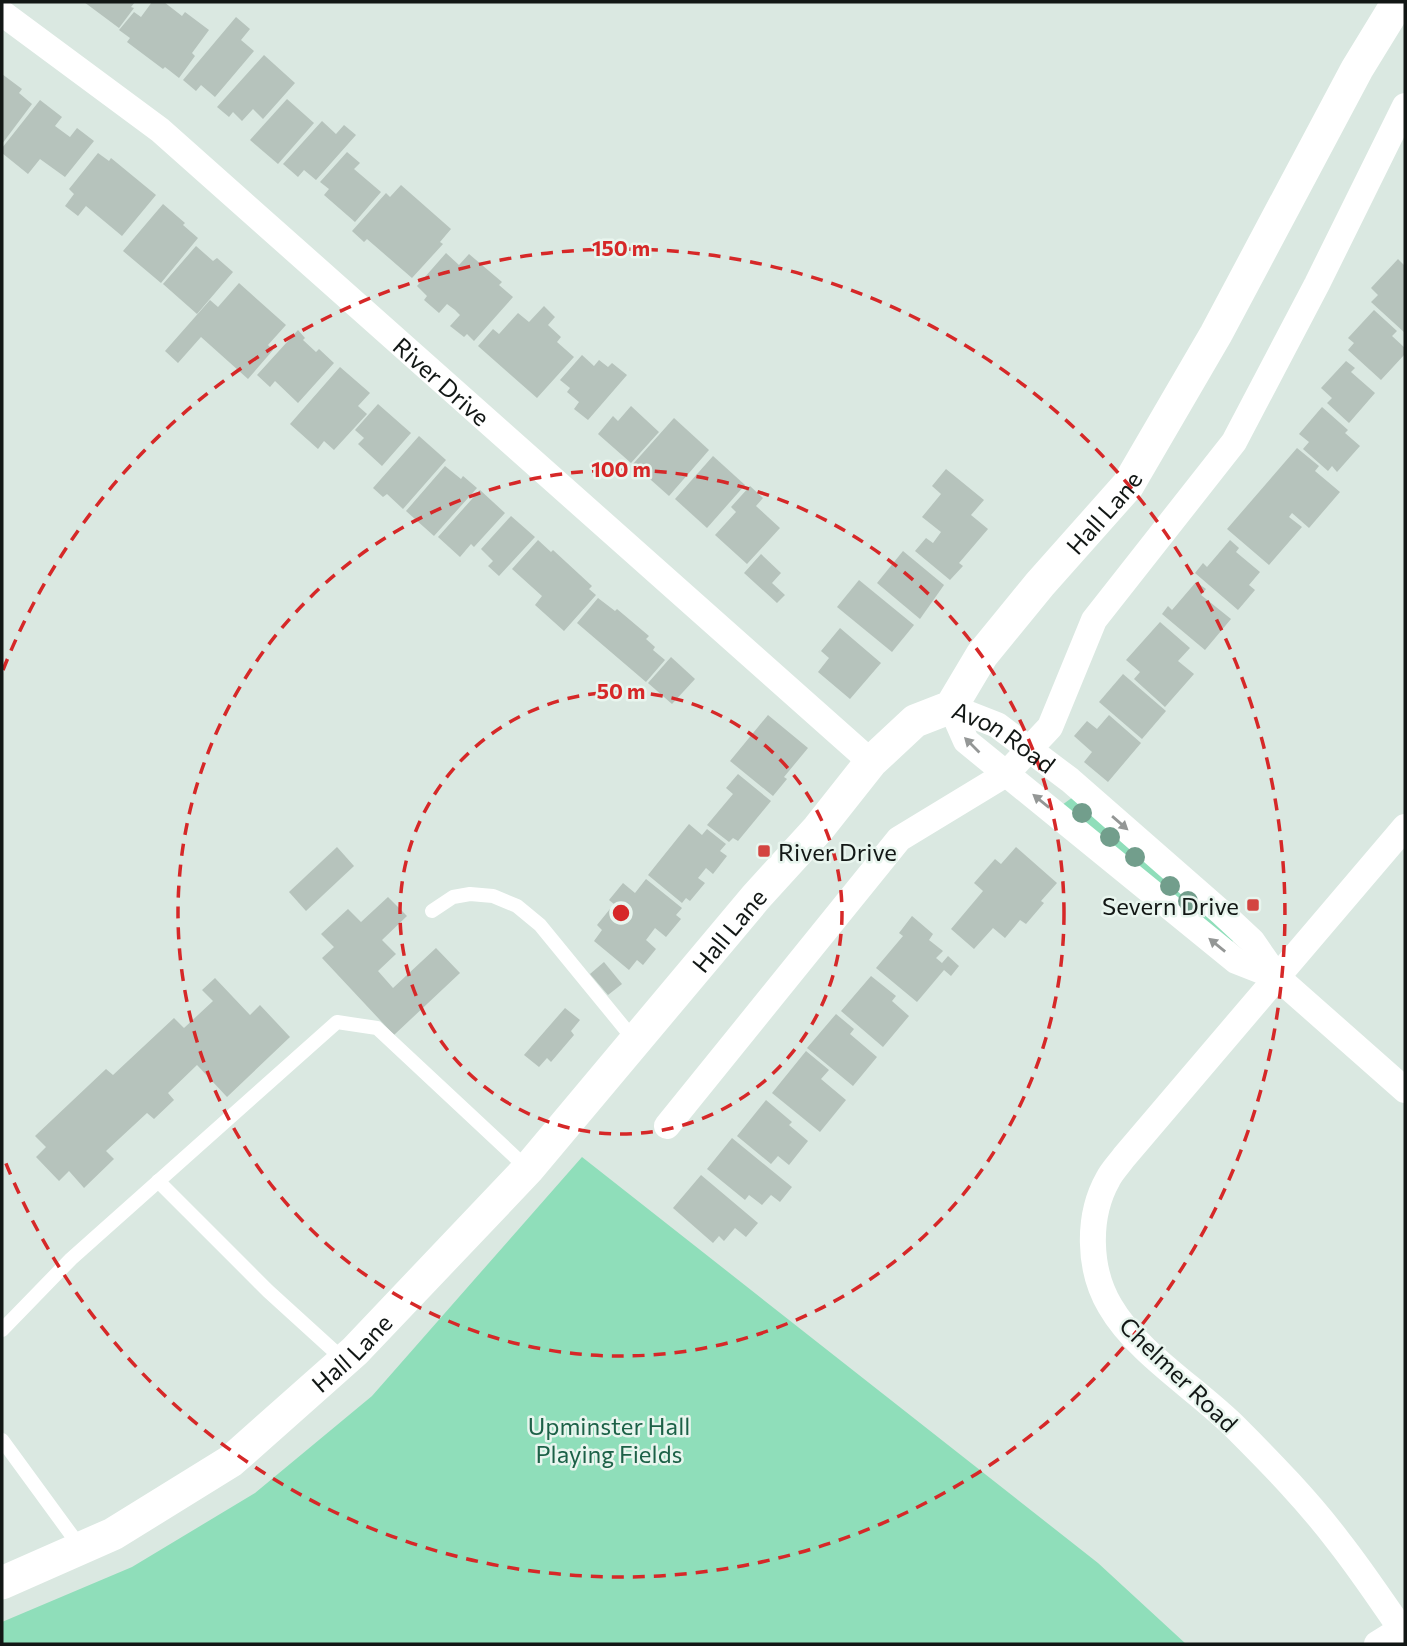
<svg xmlns="http://www.w3.org/2000/svg" width="1407" height="1646" font-family="Commissioner,sans-serif">
<rect width="100%" height="100%" fill="#dae8e1"/>
<g fill="#8fdeba">
<polygon points="1073,797 1237,935 1231,944 1062,805"/>
<polygon points="582,1157 1098,1563 1186,1644 2,1644 2,1622 132,1567 255,1493 372,1396"/>
</g>
<g fill="#b6c3bc">
<polygon points="84,2 135,2 131,7 134,8 119,28"/>
<polygon points="152,2 164,2 182,16 185,12 209,30 192,53 195,56 179,78 165,67 163,69 127,42 130,38 119,30 134,12 141,17"/>
<polygon points="236,17 250,29 241,40 254,51 215,97 201,85 196,91 183,80"/>
<polygon points="264,55 295,83 263,119 253,109 242,121 233,112 229,117 217,107"/>
<polygon points="2,74 22,89 19,93 32,104 2,144"/>
<polygon points="287,99 314,123 278,164 250,140"/>
<polygon points="40,100 62,117 55,126 70,137 77,128 94,141 65,177 40,159 28,174 2,153 2,148"/>
<polygon points="322,121 336,134 344,125 356,135 316,180 304,170 298,177 283,164"/>
<polygon points="347,152 360,163 354,169 381,192 355,222 324,195 329,189 320,182"/>
<polygon points="98,153 109,161 111,158 156,195 122,236 86,206 78,216 65,206 74,194 69,189"/>
<polygon points="401,185 451,229 440,242 443,244 412,278 367,239 364,242 352,231 386,193 390,197"/>
<polygon points="163,204 185,223 183,225 198,238 161,283 123,251"/>
<polygon points="196,246 213,261 217,258 233,272 197,314 163,284"/>
<polygon points="446,253 459,265 469,254 502,282 499,285 513,297 474,341 467,334 464,337 450,326 460,315 455,310 447,304 439,313 424,300 427,296 417,286"/>
<polygon points="1398,259 1405,266 1405,333 1371,302 1378,295 1371,288"/>
<polygon points="239,283 286,325 268,345 273,350 248,379 201,337 178,363 165,351 210,300 218,307"/>
<polygon points="544,306 555,317 548,325 561,337 557,342 574,357 537,398 478,346 493,329 499,334 518,313 529,322"/>
<polygon points="1374,310 1397,331 1392,336 1405,348 1405,354 1381,380 1348,350 1354,343 1348,338"/>
<polygon points="298,330 305,338 303,340 316,352 319,349 334,363 298,403 275,381 270,387 257,375"/>
<polygon points="582,355 594,366 599,360 608,367 612,363 627,375 588,420 574,409 579,402 567,392 570,388 560,380"/>
<polygon points="1346,361 1355,368 1351,372 1375,393 1349,423 1327,403 1332,398 1321,388"/>
<polygon points="340,367 370,393 358,406 367,414 334,450 324,441 318,449 290,424"/>
<polygon points="378,404 411,433 382,466 358,444 364,438 355,430"/>
<polygon points="631,406 659,432 631,463 598,434 613,416 618,421"/>
<polygon points="1322,407 1348,430 1345,433 1360,446 1337,472 1332,466 1328,471 1303,449 1309,442 1299,434"/>
<polygon points="674,418 709,450 669,496 633,464"/>
<polygon points="419,436 446,460 403,509 387,494 383,497 373,488"/>
<polygon points="1297,448 1319,466 1315,471 1340,492 1309,528 1292,513 1289,517 1302,527 1269,565 1227,529"/>
<polygon points="713,456 745,485 707,528 675,499"/>
<polygon points="445,466 461,479 463,476 477,488 434,536 406,511"/>
<polygon points="946,469 984,500 971,515 988,529 959,563 963,566 950,580 915,551 926,538 933,543 941,532 922,517 941,494 932,486"/>
<polygon points="750,486 763,498 756,506 780,528 747,564 715,535 736,512 731,507"/>
<polygon points="480,490 505,513 474,547 471,544 460,557 438,537"/>
<polygon points="511,516 535,537 499,576 488,566 493,561 481,549"/>
<polygon points="538,540 551,552 553,550 592,586 589,589 596,595 564,631 535,605 542,596 512,569"/>
<polygon points="1230,540 1239,548 1236,552 1260,572 1249,585 1255,590 1238,610 1195,573 1203,563 1207,567"/>
<polygon points="903,551 944,585 920,619 877,583"/>
<polygon points="761,554 781,573 772,583 785,595 777,603 744,573"/>
<polygon points="859,580 914,625 892,652 837,607"/>
<polygon points="1196,582 1206,589 1201,595 1231,619 1205,650 1162,614 1168,606 1172,610"/>
<polygon points="598,598 615,611 617,609 649,636 646,639 655,647 653,650 665,660 646,682 577,623"/>
<polygon points="1160,622 1190,648 1178,661 1194,674 1165,707 1134,679 1140,672 1126,660"/>
<polygon points="840,628 881,663 850,699 818,672 829,658 821,651"/>
<polygon points="671,657 695,679 672,704 648,683"/>
<polygon points="1123,674 1166,711 1142,739 1099,702"/>
<polygon points="768,715 808,748 784,777 787,779 773,796 730,761"/>
<polygon points="1109,715 1141,743 1108,782 1084,762 1092,752 1074,736 1087,721 1097,729"/>
<polygon points="738,774 771,801 738,841 733,838 729,842 707,825 733,794 726,788"/>
<polygon points="689,824 702,835 707,829 726,844 720,851 727,856 713,874 706,868 698,878 705,883 690,901 686,898 682,903 648,875"/>
<polygon points="337,847 354,866 306,911 289,892"/>
<polygon points="1016,847 1057,883 1041,901 1044,903 1026,924 1020,920 1005,938 993,928 974,949 951,929 983,891 974,883 995,859 1001,864"/>
<polygon points="646,879 682,908 676,915 681,919 666,937 655,928 646,940 656,949 643,965 637,960 629,970 594,941 602,930 597,925 614,904 609,900 623,883 635,893"/>
<polygon points="388,897 407,916 382,940 396,954 378,971 393,988 436,948 460,973 394,1035 322,958 334,947 321,934 348,909 361,922"/>
<polygon points="912,916 933,934 929,940 943,951 936,958 942,963 948,956 959,966 951,976 944,970 917,1002 876,968 903,936 899,933"/>
<polygon points="604,962 622,984 608,995 590,974"/>
<polygon points="871,976 896,996 892,1001 909,1016 883,1047 841,1011"/>
<polygon points="215,978 250,1015 260,1005 290,1037 227,1097 197,1065 168,1093 174,1100 154,1119 147,1113 106,1151 114,1159 84,1188 69,1171 59,1181 36,1157 46,1147 35,1136 106,1069 113,1075 174,1018 184,1028 213,1001 202,990"/>
<polygon points="565,1008 580,1020 571,1031 574,1035 551,1062 547,1058 539,1067 524,1055"/>
<polygon points="836,1014 854,1029 850,1034 877,1057 853,1086 807,1048"/>
<polygon points="806,1051 829,1070 821,1079 846,1100 820,1132 772,1093"/>
<polygon points="766,1100 792,1122 789,1125 808,1141 789,1165 778,1156 771,1164 737,1136"/>
<polygon points="732,1138 792,1187 780,1202 771,1195 762,1205 749,1195 745,1200 707,1169"/>
<polygon points="701,1175 758,1223 746,1237 735,1228 724,1241 719,1236 713,1243 673,1208"/>
</g>
<g fill="none" stroke-linecap="round" stroke-linejoin="round">
<g stroke="#fff" stroke-width="14">
<polyline points="432,911 453,897 470,894 493,896 517,906 540,925 635,1041"/>
<polyline points="158,1181 268,1291 345,1361"/>
<polyline points="2,1330 71,1259 337,1022 377,1028 528,1169"/>
<polyline points="2,1440 81,1548"/>
</g>
<g stroke="#fff" stroke-width="26">
<path id="s1" d="M2,13L160,130L871,762"/>
<path id="s2" d="M951,707L997,725L1070,780L1222,913L1252,941L1277,977L1405,1090"/>
<polyline points="951,707 966,741 1236,961 1277,977"/>
<polyline points="667,1126 899,839 1006,774 1050,727 1094,620 1234,442 1317,284 1405,106"/>
<path d="M1377,1644L1401,1629C1381,1600 1361,1570 1339,1542C1308,1501 1272,1464 1236,1428C1197,1389 1137,1353 1110,1306C1088,1269 1087,1216 1108,1179C1112,1171 1119,1164 1124,1157L1405,827"/>
</g>
<path stroke="#fff" stroke-width="33" id="s3" d="M2,1583L113,1534L231,1461L355,1351L528,1169L756,897L818,829L871,762L915,721L951,707L982,655L1040,584L1128,485L1216,334L1357,69L1398,2"/>
</g>
<g fill="#729e8c">
<circle cx="1082" cy="813" r="10"/>
<circle cx="1110" cy="837" r="10"/>
<circle cx="1135" cy="857" r="10"/>
<circle cx="1170" cy="886" r="10"/>
<circle cx="1188" cy="901" r="10"/>
</g>
<defs><path id="oneway-solid" d="M-6-.8H1V-3.2L6.5 0L1 3.2V.8H-6Z" transform="scale(1.75)"/></defs>
<g fill="#949796">
<use href="#oneway-solid" transform="translate(972 745) rotate(-135)"/>
<use href="#oneway-solid" transform="translate(1041 801) rotate(-141)"/>
<use href="#oneway-solid" transform="translate(1120 823) rotate(41)"/>
<use href="#oneway-solid" transform="translate(1217 945) rotate(-141)"/>
</g>
<g fill="none" stroke="#d62828" stroke-width="3.5" stroke-dasharray="12 9">
<circle cx="621" cy="913" r="221"/>
<circle cx="621" cy="913" r="443"/>
<path d="M3 670A664 664 0 1 1 3 1156"/>
</g>
<g fill="#d34440" stroke="#e8f5ee" stroke-width="2.5">
<rect x="757" y="844" width="14" height="14" rx="3.5"/>
<rect x="1246" y="898" width="14" height="14" rx="3.5"/>
</g>
<g text-anchor="middle" dominant-baseline="central" stroke-width="5" stroke-linejoin="round" paint-order="stroke">
<g font-size="24" fill="#121715" stroke="#e8f5ee">
<text stroke="none"><textPath href="#s1" startOffset="574">River Drive</textPath></text>
<text stroke="none"><textPath href="#s3" startOffset="1556">Hall Lane</textPath></text>
<text stroke="none"><textPath href="#s2" startOffset="61">Avon Road</textPath></text>
<text stroke="none"><textPath href="#s3" startOffset="989">Hall Lane</textPath></text>
<text stroke="none"><textPath href="#s3" startOffset="422">Hall Lane</textPath></text>
<text transform="translate(1179 1374) rotate(44)">Chelmer Road</text>
</g>
<g font-size="24" fill="#121715" stroke="#e8f5ee" text-anchor="start">
<text x="778" y="851">River Drive</text>
<text x="1239" y="905" text-anchor="end">Severn Drive</text>
</g>
<g font-size="24" fill="#1c6147" stroke="#e8f5ee">
<text x="609" y="1425">Upminster Hall<tspan x="609" dy="28">Playing Fields</tspan></text>
</g>
</g>
<circle cx="621" cy="913" r="10" fill="#d62828" stroke="#e8f5ee" stroke-width="3.5"/>
<g font-size="21" text-anchor="middle" font-weight="bold" fill="#d62828" stroke="#e8f5ee" stroke-width="5" stroke-linejoin="round" paint-order="stroke">
<text x="621" y="256">150 m</text>
<text x="621" y="477">100 m</text>
<text x="621" y="699">50 m</text>
</g>
<rect width="1407" height="1646" fill="none" stroke="#121715" stroke-width="7"/>
</svg>
